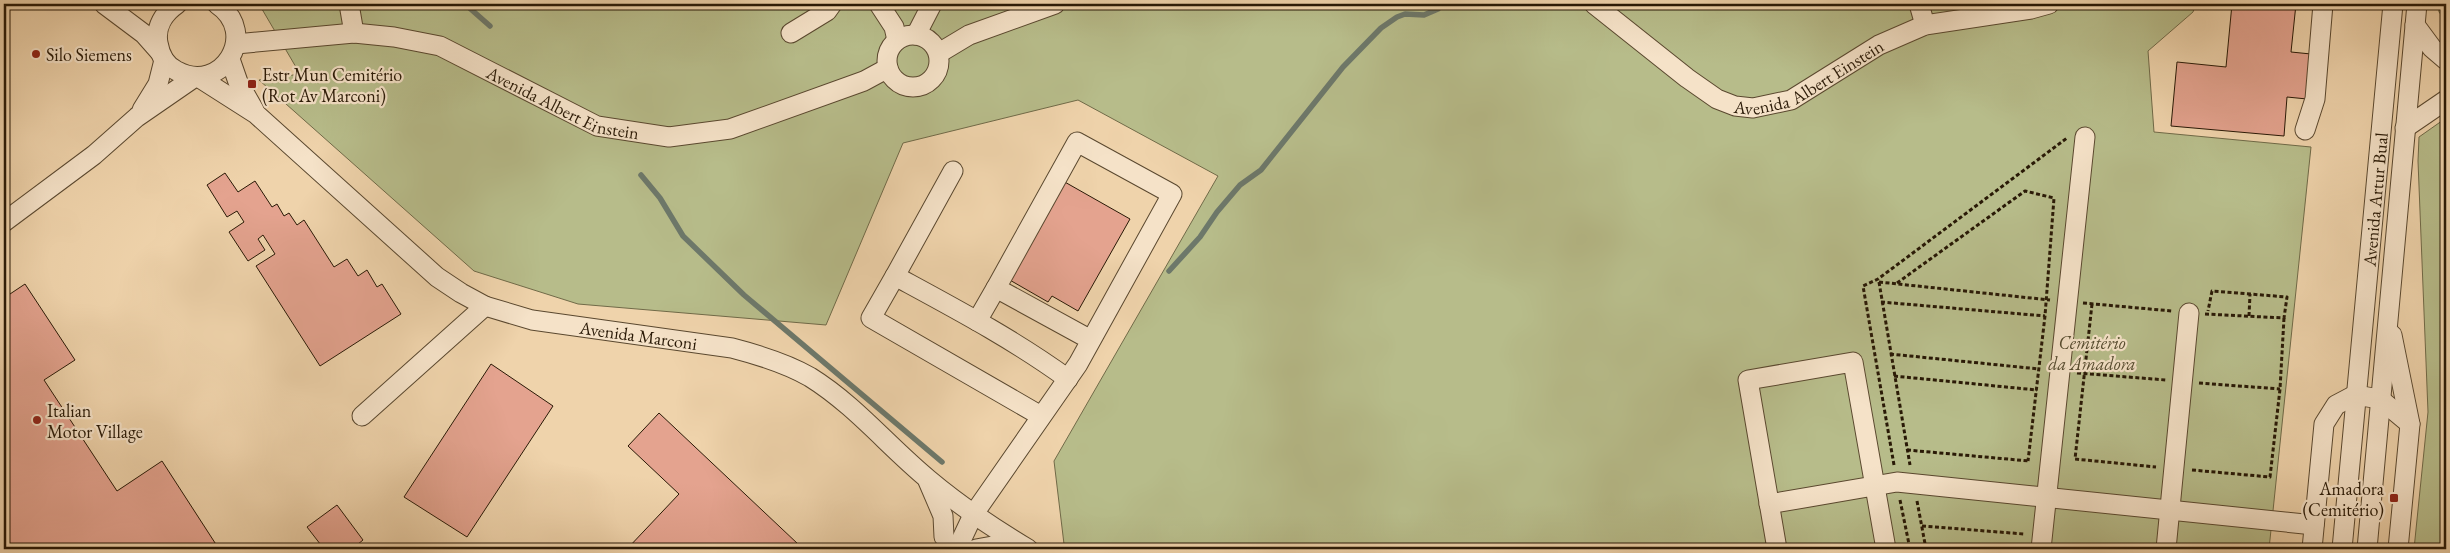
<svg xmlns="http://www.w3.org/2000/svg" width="2450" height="553" font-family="'EB Garamond',serif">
<rect width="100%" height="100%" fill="#efd3ab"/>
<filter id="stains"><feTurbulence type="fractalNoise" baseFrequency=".004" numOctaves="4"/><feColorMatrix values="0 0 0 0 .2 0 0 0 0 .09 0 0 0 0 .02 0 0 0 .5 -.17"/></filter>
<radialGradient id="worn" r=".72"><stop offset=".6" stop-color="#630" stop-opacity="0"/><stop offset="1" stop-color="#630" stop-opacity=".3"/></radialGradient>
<g fill="#b7bc8a" stroke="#706a48">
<polygon points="259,4 2196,4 2193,12 2148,51 2154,132 2311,147 2269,549 1072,549 1064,544 1054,461 1218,176 1078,100 903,143 826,325 578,304 474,271 259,80 300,74"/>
<polygon points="2438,4 2446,4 2446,21 2439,12"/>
<polygon points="2446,118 2446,549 2414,549 2428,412 2418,161 2419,137"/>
</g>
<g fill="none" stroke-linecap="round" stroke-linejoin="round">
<g stroke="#6d786a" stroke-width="5.5">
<polyline points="465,4 490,26"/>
<polyline points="641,175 660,198 683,236 744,295 942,462"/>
<polyline points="1169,271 1200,237 1217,212 1240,185 1261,170 1343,67 1381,28 1397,17 1405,14 1424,15 1438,9 1442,4"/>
</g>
</g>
<g fill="#e4a38f" stroke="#291906">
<polygon points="2232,4 2296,4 2291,52 2311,54 2307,99 2287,97 2284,136 2171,126 2177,62 2226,67"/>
<polygon points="225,173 238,192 255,181 272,207 277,204 284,216 289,213 297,225 304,220 334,267 347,259 358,276 367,270 377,287 382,284 401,314 320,366 256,266 275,254 263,235 258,239 265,250 248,261 229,232 244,222 237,211 227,217 207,185"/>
<polygon points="1063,181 1130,219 1078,311 1052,296 1048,302 1008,279"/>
<polygon points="25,284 75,360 44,380 117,491 162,461 219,549 4,549 4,298"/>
<polygon points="491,364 553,406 467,537 404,497"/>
<polygon points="659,413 798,544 793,549 627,549 679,494 628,446"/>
<polygon points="337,505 363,540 352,549 324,549 307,527"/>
</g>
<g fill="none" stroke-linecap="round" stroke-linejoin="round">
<g stroke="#5a482f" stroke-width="21">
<g id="minor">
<polyline points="104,4 144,34 159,51"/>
<path d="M177,4C164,13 155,27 158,43C160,55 166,66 177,71C222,95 260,33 217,4"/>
<polyline points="349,4 354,33"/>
<polyline points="879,4 894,27 897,40"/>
<path id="s1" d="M1594,4L1687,78L1717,99L1735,106L1753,108L1791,100L1879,45L1925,25L2031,9L2049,4"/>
<polyline points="1919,4 1925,25"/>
<polyline points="2415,25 2432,48 2446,60"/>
<polyline points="791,33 827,11 832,4"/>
<circle cx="913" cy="61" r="26"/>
<polyline points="916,35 932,4"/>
<path id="s2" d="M236,44L354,33L394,37L440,46L597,126L669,137L730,129L864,81L888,68"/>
<polyline points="939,53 969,35 1055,4"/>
<polyline points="230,59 238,82 254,110"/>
<path id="s3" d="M198,77L256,114L437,277L461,293L485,306L532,320L732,348C759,355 786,363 810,377C855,405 888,446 928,479C960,506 993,528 1028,549"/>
<polyline points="142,110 158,84 164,60"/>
<polyline points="2405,128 2446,100"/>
<polyline points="2305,130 2315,99 2323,4"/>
<polyline points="4,222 94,155 137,117 195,77"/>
<polyline points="895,276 953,171"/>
<polyline points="977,321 996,288"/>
<polyline points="2392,335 2410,424 2398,549"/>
<polyline points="362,416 485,306"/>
<path d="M1041,416L871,318L895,276C954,308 1013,339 1068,379"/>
<polyline points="928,481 943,516 944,537"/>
<polyline points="1769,504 1897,482 2314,525"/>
<polyline points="957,549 973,515 1078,364 1172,194 1077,142 996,288 1091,340"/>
<polyline points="976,549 998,545 1022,549"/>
<polyline points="1777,549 1748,380 1853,362 1886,549"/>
<polyline points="2041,549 2085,137"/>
<polyline points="2166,549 2189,313"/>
<polyline points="2312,549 2324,424 2336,405 2355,395 2380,399 2410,424"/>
<path id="s4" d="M2342,549L2393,4"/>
<polyline points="2367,549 2417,4"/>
</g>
</g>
<g stroke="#291906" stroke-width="3" stroke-dasharray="4 2.5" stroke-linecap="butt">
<polyline points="1879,282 2050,300"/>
<polyline points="1879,282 1910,465"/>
<polyline points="1897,283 2025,191 2054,198 2045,316 2028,461"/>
<polyline points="1881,302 2045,316"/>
<polyline points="2083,303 2172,311"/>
<polyline points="2092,304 2075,459 2156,467"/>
<polyline points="2205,314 2284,318 2287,297 2212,291 2208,311"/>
<polyline points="2249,316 2250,294"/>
<polyline points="1890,354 2039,369"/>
<polyline points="2077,373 2166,380"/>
<polyline points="1894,376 2037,390"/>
<polyline points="2199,383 2280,389"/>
<polyline points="1907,450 2029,461"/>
<polyline points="1894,465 1863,286 1878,279 2067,138"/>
<polyline points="2192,470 2270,477 2280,389 2284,318"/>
<polyline points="1900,500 1910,549"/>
<polyline points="1917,501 1926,549"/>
<polyline points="1922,526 2024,534"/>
</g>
<use href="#minor" stroke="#f5e2c8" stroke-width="19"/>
</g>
<g fill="#8f2418" stroke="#f5e2c8" stroke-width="2">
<circle cx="36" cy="54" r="5"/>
<rect x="247" y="79" width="10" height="10" rx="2.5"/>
<circle cx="37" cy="420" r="5"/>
<rect x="2389" y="493" width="10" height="10" rx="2.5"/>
</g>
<g text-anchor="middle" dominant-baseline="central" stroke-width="4.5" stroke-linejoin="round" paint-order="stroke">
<g font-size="18" fill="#291906" stroke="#f5e2c8" text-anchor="start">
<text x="46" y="54">Silo Siemens</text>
<text x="262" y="74">Estr Mun Cemitério<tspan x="262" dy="21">(Rot Av Marconi)</tspan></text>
<text x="47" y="410">Italian<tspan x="47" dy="21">Motor Village</tspan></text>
<text x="2384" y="488" text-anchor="end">Amadora<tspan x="2384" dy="21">(Cemitério)</tspan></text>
</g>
<g font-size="18" fill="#291906" stroke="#f5e2c8">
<text stroke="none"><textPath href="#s1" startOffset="256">Avenida Albert Einstein</textPath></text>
<text stroke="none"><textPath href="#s2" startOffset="342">Avenida Albert Einstein</textPath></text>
<text stroke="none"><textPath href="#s4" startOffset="351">Avenida Artur Bual</textPath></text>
<text stroke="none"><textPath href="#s3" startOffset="525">Avenida Marconi</textPath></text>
</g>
<g font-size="18" font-style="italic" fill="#544a2e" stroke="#f5e2c8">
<text x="2092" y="342">Cemitério<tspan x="2092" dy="21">da Amadora</tspan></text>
</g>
</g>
<rect width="2450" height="553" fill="none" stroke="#efd3ab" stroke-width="20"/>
<rect x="5" y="5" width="2440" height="543" fill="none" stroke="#291906" stroke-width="2.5"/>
<rect x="10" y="10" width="2430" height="533" fill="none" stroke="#291906"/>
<rect width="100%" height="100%" filter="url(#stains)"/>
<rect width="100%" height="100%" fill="url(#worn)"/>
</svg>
